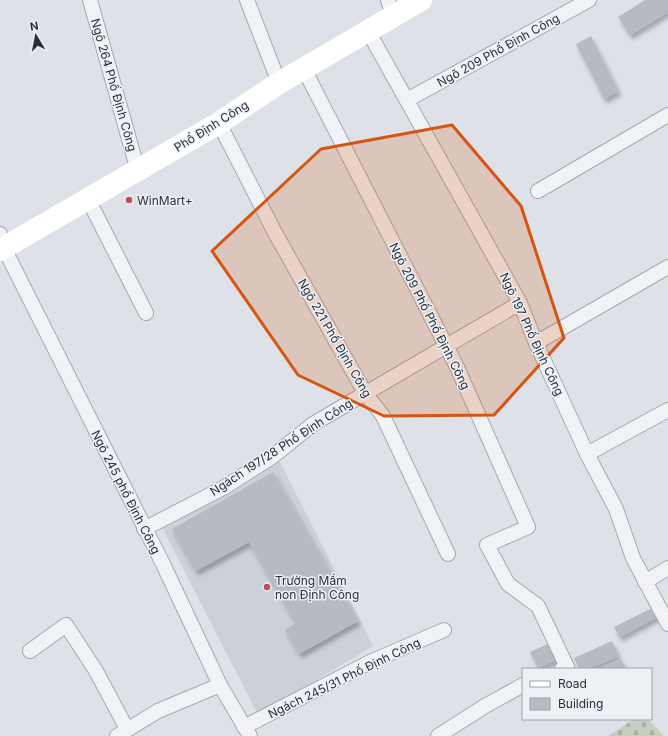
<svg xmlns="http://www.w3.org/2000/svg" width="668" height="736" font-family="Inter,sans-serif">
<defs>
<pattern id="cemetery-stones" width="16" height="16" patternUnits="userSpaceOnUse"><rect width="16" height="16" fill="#c4d0c0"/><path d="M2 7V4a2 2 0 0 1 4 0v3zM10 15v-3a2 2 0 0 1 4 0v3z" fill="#a8b3a6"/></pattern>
<filter id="shadow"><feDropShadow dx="2.5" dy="4.5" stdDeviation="2" flood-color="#0004"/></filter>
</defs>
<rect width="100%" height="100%" fill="#dee1e7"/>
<polygon fill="#ccd1d8" points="278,458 373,646 258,715 162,527"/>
<polygon fill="url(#cemetery-stones)" points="634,719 648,719 664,736 608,736"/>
<g fill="#b6bbc3" filter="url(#shadow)">
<polygon points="645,0 668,0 668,12 630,35 618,17"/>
<polygon points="591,36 619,91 604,99 576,44"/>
<polygon points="273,472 358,621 299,654 285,630 296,623 249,542 196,571 172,529"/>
<polygon points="654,607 659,616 620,637 614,627"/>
<polygon points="612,641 619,656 587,669 579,669 574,658"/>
<polygon points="552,642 560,658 538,668 530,652"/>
<polygon points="621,659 626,669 601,669"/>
</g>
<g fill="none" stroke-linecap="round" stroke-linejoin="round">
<g stroke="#a4a8b0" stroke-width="16">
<g id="lane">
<polyline points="90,0 138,171"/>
<polyline points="247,0 279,83"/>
<polyline points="388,0 393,16"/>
<polyline points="368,31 520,303 536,343 587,454 616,509 633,558 668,624"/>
<polyline points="304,69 457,367 528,527 487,545 508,584 538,606 567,667 562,669"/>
<polyline points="407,100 589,0"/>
<polyline points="219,123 274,231 365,393 383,416 448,554"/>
<polyline points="538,191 668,115"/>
<polyline points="88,199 146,313"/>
<polyline points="0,234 4,248 163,564 220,685 250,736"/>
<polyline points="536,343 668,267"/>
<polyline points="587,454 668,410"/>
<polyline points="144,529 223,488 272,457 313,424 520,303"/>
<polyline points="645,582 668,568"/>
<polyline points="30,651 66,625 96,671 127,729"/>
<polyline points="244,727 370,662 444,630"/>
<polyline points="117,736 158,711 220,685"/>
<polyline points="438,736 485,706 523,685"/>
</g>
</g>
<use href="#lane" stroke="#f0f2f5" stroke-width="14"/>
<polyline stroke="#fff" stroke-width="22" points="0,250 219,123 279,83 421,0"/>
</g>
<path fill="#d55511" fill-opacity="0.2" stroke="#d55511" stroke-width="3" stroke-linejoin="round" d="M452,125L521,206L564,338L494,415L384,416L298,375L212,251L321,149Z"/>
<g fill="#c44b5d" stroke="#edf0f4" stroke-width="1.5">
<circle cx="129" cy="200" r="4"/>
<circle cx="267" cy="587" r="4"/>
</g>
<g text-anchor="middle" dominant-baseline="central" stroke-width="3" stroke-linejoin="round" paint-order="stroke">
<g font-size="12" fill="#28303c" stroke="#edf0f4">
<text transform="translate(498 50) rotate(-29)">Ngõ 209 Phố Định Công</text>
<text transform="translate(114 85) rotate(74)">Ngõ 264 Phố Định Công</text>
<text transform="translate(211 126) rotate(-32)">Phố Định Công</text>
<text transform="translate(430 316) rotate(63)">Ngõ 209 Phố Phố Định Công</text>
<text transform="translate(532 334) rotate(65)">Ngõ 197 Phố Định Công</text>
<text transform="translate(335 338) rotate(60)">Ngõ 221 Phố Định Công</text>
<text transform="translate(281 447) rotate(-33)">Ngách 197/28 Phố Định Công</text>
<text transform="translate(126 492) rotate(63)">Ngõ 245 phố Định Công</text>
<text transform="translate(344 678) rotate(-26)">Ngách 245/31 Phố Định Công</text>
</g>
<g font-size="12" fill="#28303c" stroke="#edf0f4" text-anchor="start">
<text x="137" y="200">WinMart+</text>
<text x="275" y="580">Trường Mầm<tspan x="275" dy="14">non Định Công</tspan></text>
</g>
</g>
<rect x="522" y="668" width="130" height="52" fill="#edf0f4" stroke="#9ea3aa"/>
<rect x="530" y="681" width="20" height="6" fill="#ffffff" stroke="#9ea3aa"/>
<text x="558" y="688" font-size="12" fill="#28303c">Road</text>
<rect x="530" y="698" width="20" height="12" fill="#b6bbc3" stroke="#9ea3aa"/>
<text x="558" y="708" font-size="12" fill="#28303c">Building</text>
<g transform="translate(36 36) rotate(350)" stroke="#edf0f4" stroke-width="3" paint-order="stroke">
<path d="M0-3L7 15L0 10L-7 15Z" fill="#28303c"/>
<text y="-6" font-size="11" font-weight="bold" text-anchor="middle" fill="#28303c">N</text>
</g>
</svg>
